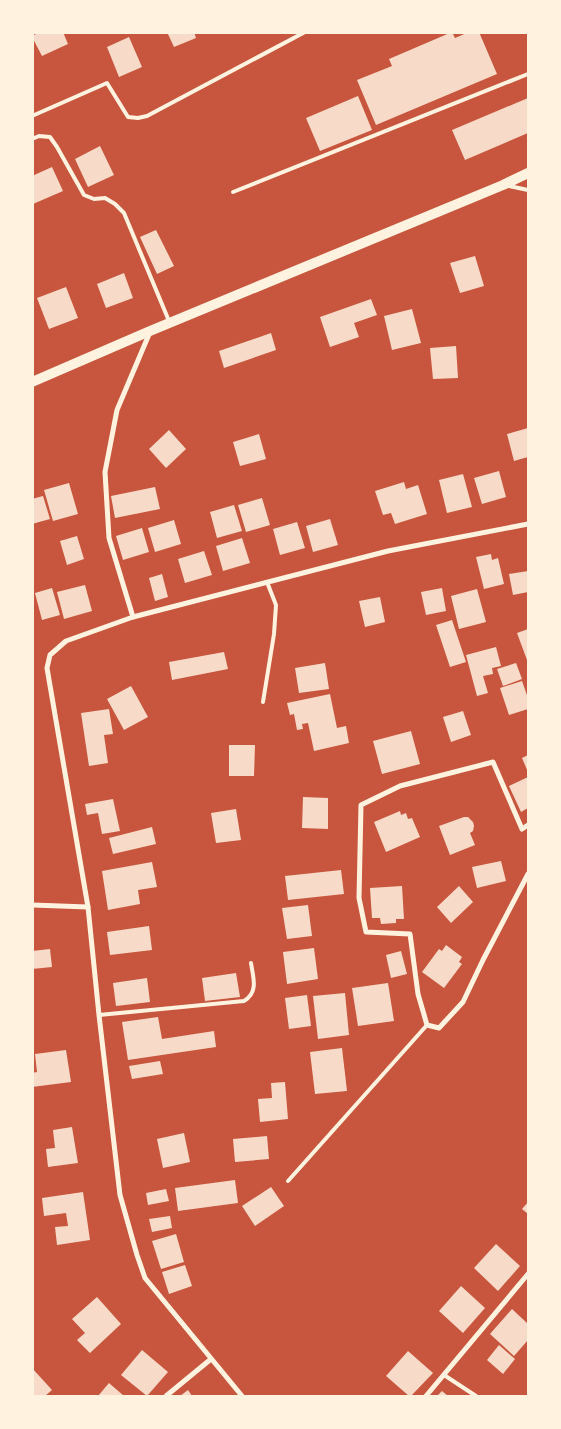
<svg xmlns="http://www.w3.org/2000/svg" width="561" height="1429" font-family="Roboto,sans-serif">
<rect width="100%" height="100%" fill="#c8553d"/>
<g fill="#f7dbc8">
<polygon points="40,32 63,32 68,44 42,56 32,37 32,36"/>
<polygon points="167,32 194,32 196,38 174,47"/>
<polygon points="452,32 455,38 469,32 479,32 497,74 376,125 357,80 392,66 389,59"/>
<polygon points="129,37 142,67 119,77 107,47"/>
<polygon points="358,96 372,130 320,151 306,118"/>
<polygon points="528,98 528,133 465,160 452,130"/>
<polygon points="100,146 114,175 88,187 75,159"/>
<polygon points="52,167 63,191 33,204 32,176"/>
<polygon points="156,230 174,266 157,274 140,237"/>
<polygon points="475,256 484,286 460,293 450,263"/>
<polygon points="124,273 133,298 106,308 97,284"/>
<polygon points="66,287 78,318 49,329 37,298"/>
<polygon points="371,299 377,315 354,323 359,337 330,347 320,317"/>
<polygon points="412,309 421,343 392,350 384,316"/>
<polygon points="271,333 276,350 224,368 219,351"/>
<polygon points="456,346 458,378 433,379 430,348"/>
<polygon points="528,428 528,457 514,461 507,434"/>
<polygon points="169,430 186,449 166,468 149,449"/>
<polygon points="259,434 266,459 240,466 233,442"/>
<polygon points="499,471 506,497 482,504 474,478"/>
<polygon points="463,474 472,507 447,513 439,480"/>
<polygon points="404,482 406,489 418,485 427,514 395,524 391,513 383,515 375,491"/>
<polygon points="69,483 78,514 53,521 44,490"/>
<polygon points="155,487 160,509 115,518 111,496"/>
<polygon points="43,496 50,519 32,524 32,499"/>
<polygon points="262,498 270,525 246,532 238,505"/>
<polygon points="234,505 242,531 217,538 210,512"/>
<polygon points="330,519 338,545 313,552 306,526"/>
<polygon points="174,520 181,544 155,552 148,528"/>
<polygon points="297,522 305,548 280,555 273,529"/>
<polygon points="142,528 149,552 123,560 116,536"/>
<polygon points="77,536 84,559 67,565 60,541"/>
<polygon points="242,538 250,563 223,571 216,546"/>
<polygon points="204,551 212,575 185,583 178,559"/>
<polygon points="491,554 492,560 498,558 504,584 484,589 476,557"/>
<polygon points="528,571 528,592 513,595 509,574"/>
<polygon points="162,574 168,597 155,601 149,578"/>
<polygon points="85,585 92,611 64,619 57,592"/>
<polygon points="52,588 60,615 42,620 35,593"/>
<polygon points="442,588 446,611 426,615 421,592"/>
<polygon points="477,589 486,622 459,629 451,596"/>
<polygon points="380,597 385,622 365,627 359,601"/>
<polygon points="452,620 466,662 450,667 436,625"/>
<polygon points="528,629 528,660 527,660 517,633"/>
<polygon points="496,647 501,666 492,668 493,674 483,676 488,693 477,696 466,655"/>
<polygon points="224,652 228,669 172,680 169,662"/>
<polygon points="325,663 329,689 299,693 295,668"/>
<polygon points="516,663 522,679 503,686 497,669"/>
<polygon points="522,681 528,698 528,709 509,715 500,688"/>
<polygon points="131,686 148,717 124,730 107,699"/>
<polygon points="330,694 337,728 346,726 349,743 314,751 308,723 302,724 303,729 297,730 294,714 290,715 287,703"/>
<polygon points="109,709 113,734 104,735 108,763 89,766 81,713"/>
<polygon points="463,711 471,735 451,742 443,717"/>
<polygon points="411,731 420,764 382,774 373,741"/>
<polygon points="229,745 255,745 254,776 229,776"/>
<polygon points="528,755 528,772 522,758"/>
<polygon points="528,777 528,808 521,812 509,786"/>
<polygon points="303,797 328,798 328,829 302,828"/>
<polygon points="113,799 120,831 102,834 98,813 87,815 85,804"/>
<polygon points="236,809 241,840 216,843 211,813"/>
<polygon points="400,811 401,815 406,813 408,819 412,818 420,837 386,852 374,822"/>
<polygon points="464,817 468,817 473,822 474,826 473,831 470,833 475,845 450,855 439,826"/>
<polygon points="152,827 156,844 113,854 109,838"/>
<polygon points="501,861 506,881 477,888 472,867"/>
<polygon points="152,862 157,887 138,890 140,904 108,910 102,871"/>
<polygon points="341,870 344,894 288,900 285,876"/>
<polygon points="402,886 404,919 396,919 396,923 381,924 380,918 372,918 370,888"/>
<polygon points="459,886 473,902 451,923 437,907"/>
<polygon points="308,905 312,936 287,939 282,908"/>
<polygon points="149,926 152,950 110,955 107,932"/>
<polygon points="446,945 462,957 459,962 462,964 444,988 422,972 439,949 442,951"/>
<polygon points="314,948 318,979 287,984 283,952"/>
<polygon points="50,949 52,967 32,969 32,951"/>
<polygon points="401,951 407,974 391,978 386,955"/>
<polygon points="236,973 240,997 205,1001 202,978"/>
<polygon points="147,978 150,1002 116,1006 113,983"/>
<polygon points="388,983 394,1021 358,1026 352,988"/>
<polygon points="345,993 349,1035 318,1039 313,996"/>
<polygon points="307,995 311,1026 289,1029 285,998"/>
<polygon points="158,1017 162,1039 214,1031 216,1047 128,1060 122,1022"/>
<polygon points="342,1048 347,1091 315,1094 310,1052"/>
<polygon points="66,1050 71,1082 32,1087 32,1073 37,1072 35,1054"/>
<polygon points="160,1061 163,1074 132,1079 129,1066"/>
<polygon points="285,1082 288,1119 260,1122 258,1099 272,1098 271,1083"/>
<polygon points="72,1127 78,1163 48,1167 46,1149 55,1148 53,1130"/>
<polygon points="184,1133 190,1162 163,1168 157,1139"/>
<polygon points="267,1136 269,1159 235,1162 233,1139"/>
<polygon points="235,1180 238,1203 178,1211 175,1188"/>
<polygon points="271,1187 284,1206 255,1226 242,1206"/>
<polygon points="166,1189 169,1201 148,1205 146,1193"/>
<polygon points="83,1192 90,1240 57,1245 55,1227 68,1226 66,1213 44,1216 42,1198"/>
<polygon points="528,1202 528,1214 522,1209"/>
<polygon points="170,1216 172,1228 152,1232 149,1219"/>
<polygon points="176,1234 184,1262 161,1269 152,1241"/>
<polygon points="496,1244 520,1266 498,1291 474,1268"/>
<polygon points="185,1265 192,1286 169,1294 162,1272"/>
<polygon points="461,1286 485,1308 463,1333 439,1311"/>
<polygon points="97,1297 121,1324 90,1353 77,1340 85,1333 72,1319"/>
<polygon points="512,1309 528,1324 528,1340 514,1356 490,1334"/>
<polygon points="499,1345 515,1359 503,1374 487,1360"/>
<polygon points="142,1350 168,1372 147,1396 121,1375"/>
<polygon points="408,1351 433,1373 411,1396 409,1396 386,1376"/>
<polygon points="32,1368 52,1390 45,1396 32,1396"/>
<polygon points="109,1383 124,1396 98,1396"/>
<polygon points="188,1390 192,1396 180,1396"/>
<polygon points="442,1391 448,1396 437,1396"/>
</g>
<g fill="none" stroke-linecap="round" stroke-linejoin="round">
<g stroke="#fff3e0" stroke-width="4">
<polyline points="32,116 107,83 128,117 138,118 147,116 305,32"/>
<polyline points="32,139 39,136 50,137 57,147 84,195 94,199 105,198 115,204 124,213 169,321"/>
<polyline points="509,186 528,190"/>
<polyline points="233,192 528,74"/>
<polyline points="263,702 274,634 276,605 267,582"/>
<path d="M99,1015L244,1001C259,992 253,977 251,963"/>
<polyline points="288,1181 427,1025"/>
<polyline points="444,1375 476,1396"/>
</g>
<g stroke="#fff3e0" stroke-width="5">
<polyline points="133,617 109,538 105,472 117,410 150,332"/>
<polyline points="528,825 522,829 493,762 400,786 361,805 359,898 366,932 410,934 418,994 427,1025 439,1028 463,1002 483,960 528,874"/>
<polyline points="32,905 88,907"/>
<polyline points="166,1396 211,1359"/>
<polyline points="242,1396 145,1278 137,1255 120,1195 99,1015 88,907 47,668 50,655 66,641 133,617 388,551 528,524"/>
<polyline points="426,1396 528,1274"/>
</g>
<polyline stroke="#fff3e0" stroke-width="10" points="32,382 150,331 503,185 528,173"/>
</g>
<rect width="561" height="1429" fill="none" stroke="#fff3e0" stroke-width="68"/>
</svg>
